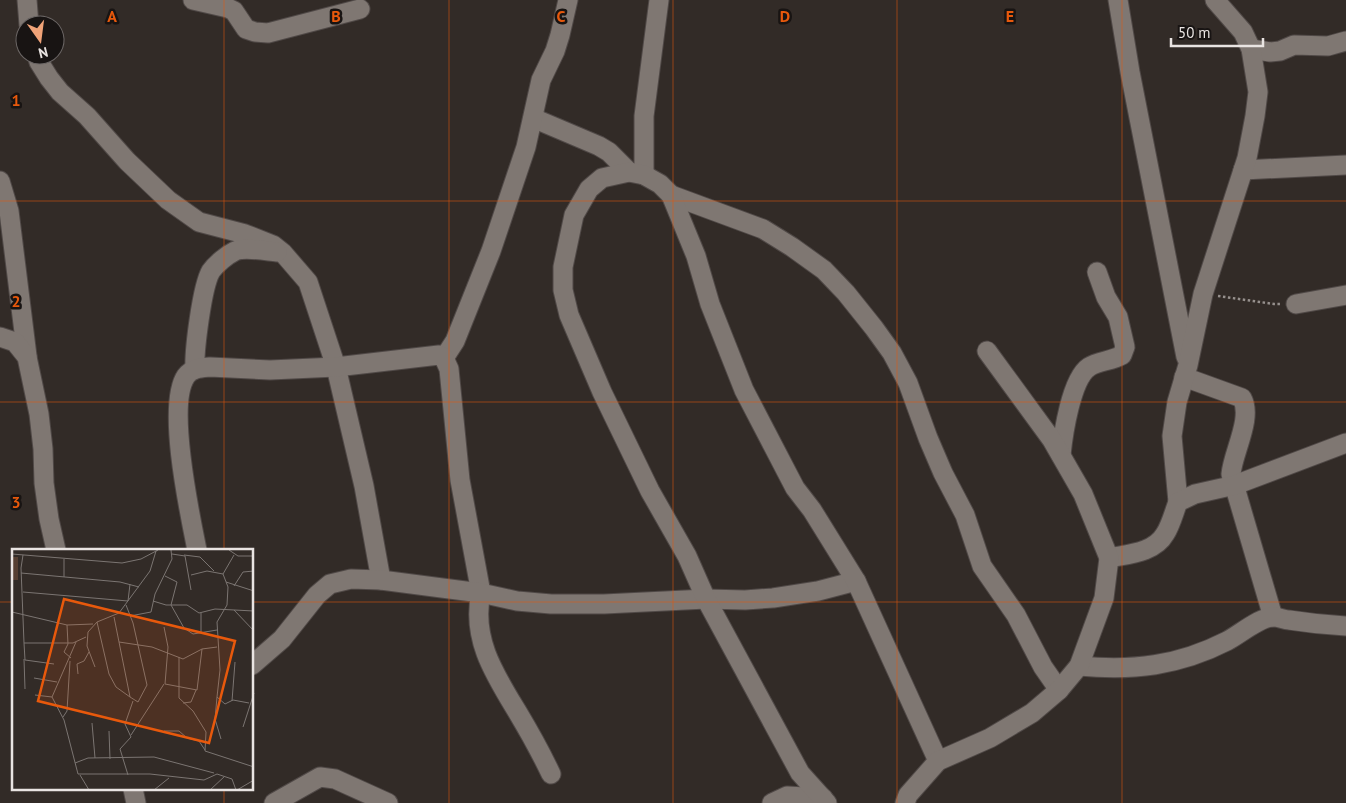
<svg xmlns="http://www.w3.org/2000/svg" width="1346" height="803" font-family="'PT Sans',sans-serif">
<rect width="100%" height="100%" fill="#322b27"/>
<g fill="none" stroke-linecap="round" stroke-linejoin="round">
<g stroke="#504947" stroke-width="21">
<g id="minor">
<polyline points="27,0 29,25"/>
<polyline points="193,0 228,8 234,11 246,29 255,32 268,33 360,9"/>
<polyline points="1118,0 1130,72 1186,357"/>
<polyline points="1251,49 1270,52 1280,51 1294,45 1328,46 1346,41"/>
<polyline points="37,55 39,62 49,78 60,92 87,116 127,161 168,200 199,222 245,234 273,245 283,253 308,282 336,367 364,486 381,580"/>
<polyline points="533,118 599,146 609,152 629,172"/>
<polyline points="1243,170 1346,165"/>
<polyline points="644,175 644,116 659,0"/>
<polyline points="0,181 9,211 27,356"/>
<polyline points="671,195 763,229 792,247 824,270 846,293 874,328 892,353 908,383 928,438 943,473 965,515 982,566 1016,615 1043,667 1059,690"/>
<polyline points="1296,304 1346,295"/>
<polyline points="0,337 15,342 27,357 39,414 43,449 44,483 49,519 56,550"/>
<polyline points="444,358 455,341 491,251 526,147 541,80 555,51 560,35 568,0"/>
<path d="M195,369C194,351 202,286 211,271C216,264 227,255 235,251C245,247 266,251 277,252"/>
<path d="M1184,377L1242,398C1253,418 1233,452 1231,474L1273,617"/>
<path d="M1061,455C1063,435 1071,379 1089,367C1098,361 1112,361 1122,355L1125,347L1118,317L1106,297L1097,272"/>
<polyline points="1178,502 1172,436 1177,402 1188,365 1203,294 1247,158 1255,116 1258,92 1251,49 1243,32 1215,0"/>
<path d="M197,550C190,515 166,405 186,376C192,368 201,368 210,367L270,370L336,367L439,355L444,358L449,369L460,480L481,593C471,639 495,675 518,713C530,733 541,753 551,774"/>
<path d="M1109,558C1128,554 1154,553 1165,534C1171,525 1174,512 1178,502L1195,494L1235,485L1346,443"/>
<polyline points="252,665 282,639 317,595 330,584 351,579 381,580 442,588 481,593 517,601 551,604 604,604 706,599 745,600 773,598 818,591 856,581"/>
<path d="M1079,666C1133,671 1178,666 1227,641C1239,635 1261,616 1274,617C1279,617 1284,620 1289,620C1308,623 1327,625 1346,626"/>
<polyline points="133,789 136,803"/>
<polyline points="274,803 320,777 335,779 388,803"/>
<polyline points="772,803 787,796 823,798"/>
<polyline points="827,803 800,773 706,599 687,556 650,491 602,392 569,315 563,290 563,267 574,215 589,189 602,178 629,172 644,175 660,184 671,195 696,256 710,304 744,390 795,488 812,510 856,581 938,761"/>
<polyline points="905,803 908,795 938,761 990,738 1032,713 1059,690 1079,666 1104,598 1109,558 1083,494 1052,440 987,351"/>
</g>
</g>
<polyline stroke="#96908d" stroke-width="2.5" stroke-dasharray="2.5 2.5" stroke-linecap="butt" points="1218,296 1274,304 1282,304"/>
<use href="#minor" stroke="#7f7772" stroke-width="19"/>
</g>
<path fill="none" stroke="#e8590c" stroke-width="1" stroke-opacity="0.55" d="M224,0V550M449,0V803M673,0V803M897,0V803M1122,0V803M0,201H1346M0,402H1346M0,602H14M252,602H1346M224,789V803"/>
<g transform="translate(12 549)">
<rect width="241" height="241" fill="#322b27"/>
<path d="M0,8H6V31H0Z" fill="#563f32"/>
<path fill="none" stroke="#7b7572" stroke-width="1" d="M217,1L226,7H242M0,5L110,14L129,10L146,1M160,5L173,7L179,41M11,6L9,19L12,94H61L74,88M172,6L188,8L202,22M222,6L211,25L216,38L215,56L205,73L208,121L205,148L213,155L221,151L237,154M9,24L108,33L127,38M179,26L195,22L211,25M153,27L165,33L159,56L172,79L181,85L205,81M52,28V10M214,33L242,42M222,37L231,23L242,22M11,43L116,52L118,35M141,52L154,56H175L187,64L203,60L242,62M222,61L242,82M0,63L55,76L81,75M189,64V83M118,67L139,63L143,45L160,10L159,1M102,68L118,148L126,153L135,136L121,74L114,56M85,73L97,125L104,138L118,148M55,76L56,95L52,103L59,109M152,78L156,98L153,135L185,141L190,100M64,93L40,148L52,171L66,225H138L192,231L205,225L220,230L224,241M107,93L140,98L171,110L190,100L205,98M12,94L13,111L42,115M167,108V149L181,162L194,183L193,202L242,218M12,110L13,140M83,118L75,97L76,83L85,73L107,64L138,22L144,2M66,125L65,115L72,112L77,103M22,129L45,133M23,146L40,148M205,148L203,170L209,190M220,152L223,113M171,154L179,153L184,141M51,168L55,162L58,112M80,174L83,209M231,178L242,144M97,182L98,210M152,182H167L175,189L187,192L193,201M119,186L152,135M63,214L76,209L142,208L202,224M68,226L77,241M116,226L108,200L119,188L113,175L121,152M142,241L157,229M198,241L213,227M225,241L242,231"/>
<path fill="#e8590c" fill-opacity="0.15" stroke="#e8590c" stroke-width="2.5" d="M52,50L223,92L197,194L26,152Z"/>
<rect width="241" height="241" fill="none" stroke="#e9e4e2" stroke-width="2.5"/>
</g>
<g font-size="16" text-anchor="middle" font-weight="bold" fill="#e8590c" stroke="#181413" stroke-width="5" stroke-linejoin="round" paint-order="stroke">
<text x="112" y="22">A</text>
<text x="336" y="22">B</text>
<text x="561" y="22">C</text>
<text x="785" y="22">D</text>
<text x="1010" y="22">E</text>
<text x="16" y="106">1</text>
<text x="16" y="307">2</text>
<text x="16" y="508">3</text>
</g>
<g transform="translate(40 40) rotate(166)"><circle r="24" fill="#181413" stroke="#6c6766"/>
<path d="M0-4L9 19L0 12L-9 19Z" fill="#f0a378"/>
<text y="-8" font-size="14" font-weight="bold" text-anchor="middle" fill="#e9e4e2">N</text>
</g>
<path d="M1171 38v8h92v-8" fill="none" stroke="#e9e4e2" stroke-width="2.5"/>
<text x="1178" y="38" font-size="15" fill="#e9e4e2" stroke="#181413" stroke-width="4" paint-order="stroke">50 m</text>
</svg>
